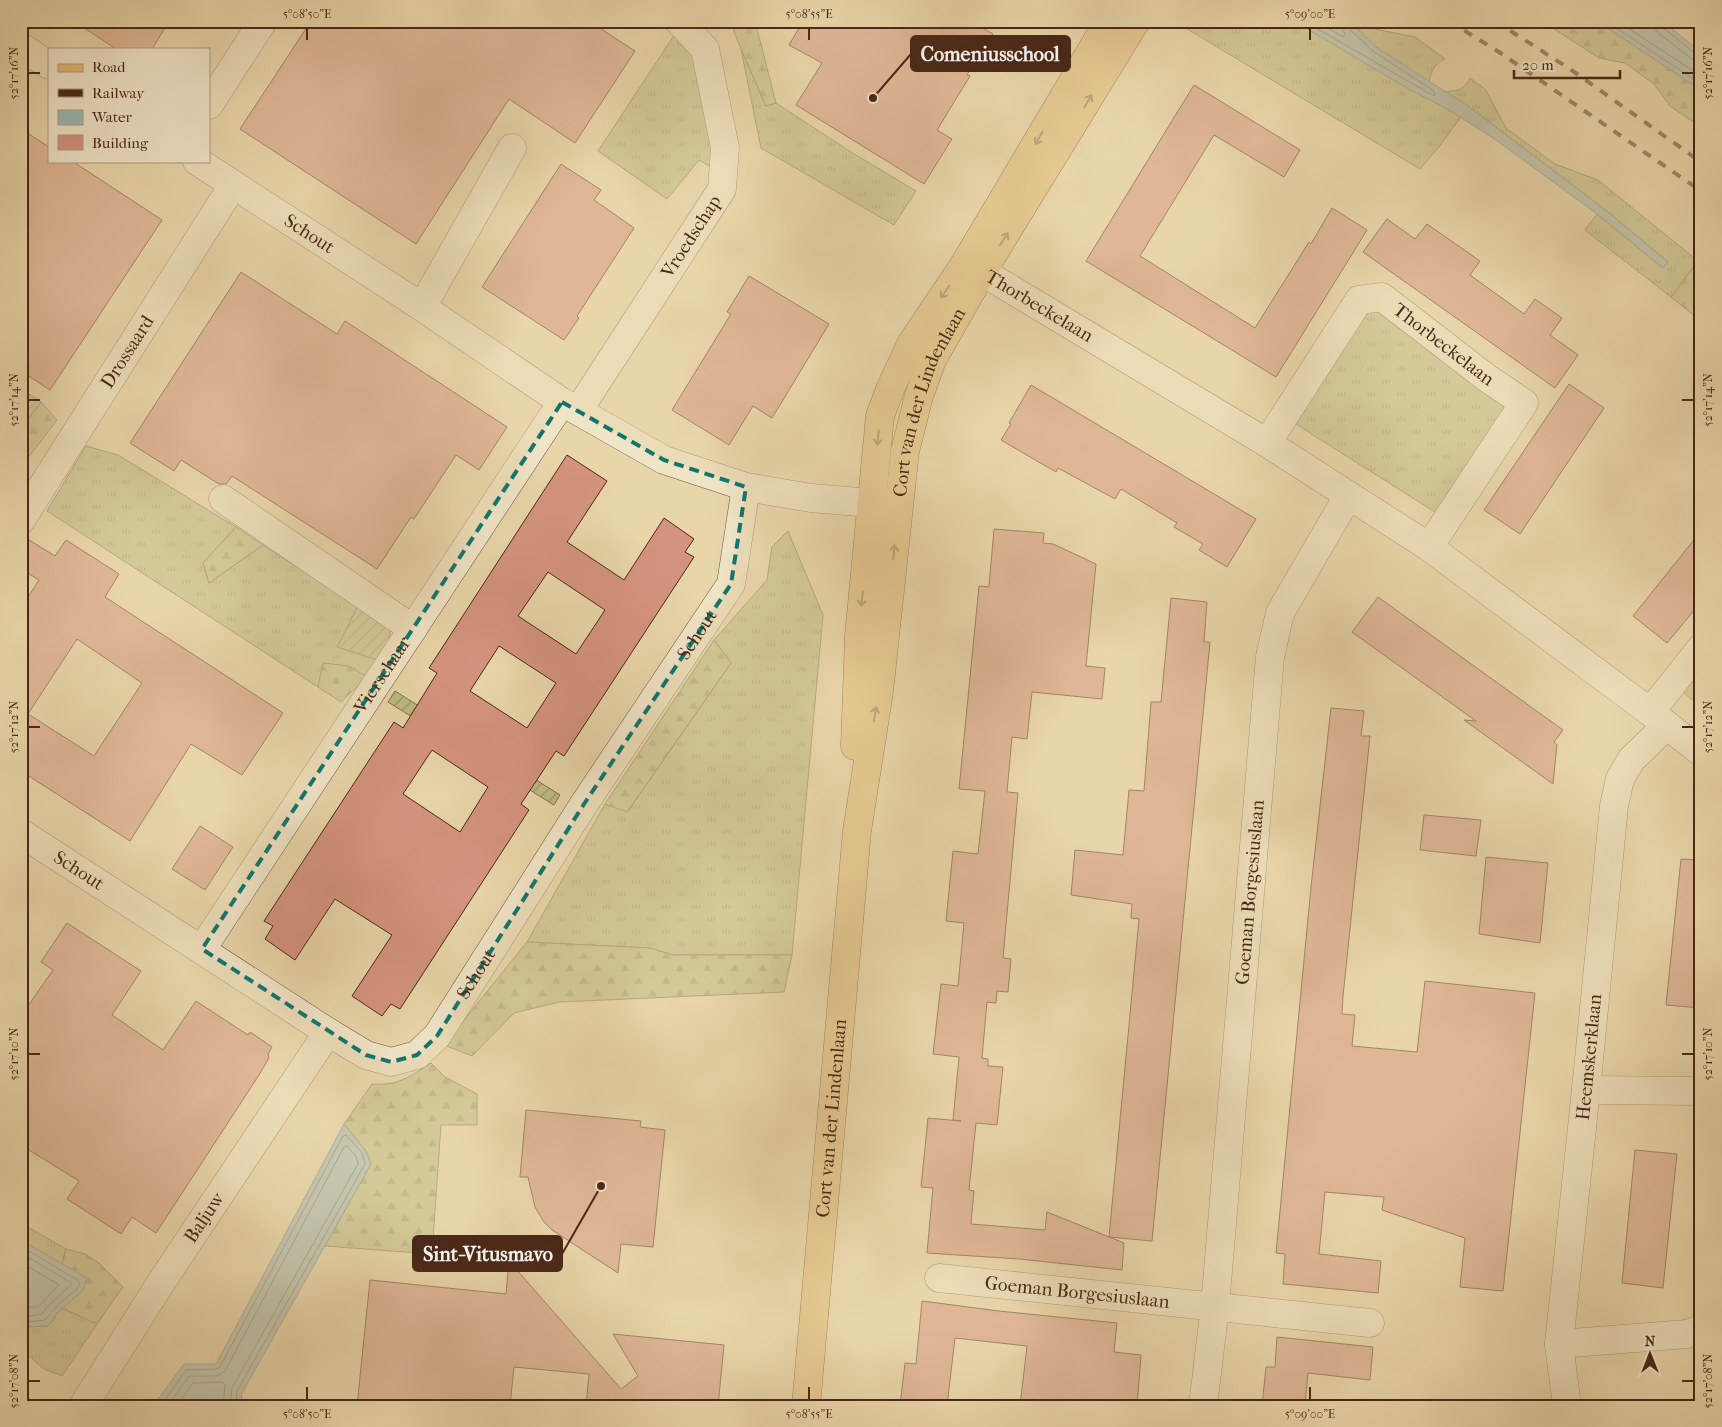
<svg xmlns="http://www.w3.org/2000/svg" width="1722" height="1427" font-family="'IM FELL French Canon',serif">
<defs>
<pattern id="grass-tufts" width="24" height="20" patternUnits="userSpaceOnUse" patternTransform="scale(1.25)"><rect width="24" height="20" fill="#bdbb83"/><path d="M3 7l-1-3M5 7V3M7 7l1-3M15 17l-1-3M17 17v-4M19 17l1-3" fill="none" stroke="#9c986a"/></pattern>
<pattern id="forest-firs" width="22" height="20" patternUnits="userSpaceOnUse" patternTransform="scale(1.25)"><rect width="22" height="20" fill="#bdbb83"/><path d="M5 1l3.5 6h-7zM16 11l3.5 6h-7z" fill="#9c986a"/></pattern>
<pattern id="garden-furrows" width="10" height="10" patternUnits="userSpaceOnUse" patternTransform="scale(1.25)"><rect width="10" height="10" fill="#bdbb83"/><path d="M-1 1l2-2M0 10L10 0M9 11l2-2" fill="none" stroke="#9c986a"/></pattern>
</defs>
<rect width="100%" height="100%" fill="#e8d5a9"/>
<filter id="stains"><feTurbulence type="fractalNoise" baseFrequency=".004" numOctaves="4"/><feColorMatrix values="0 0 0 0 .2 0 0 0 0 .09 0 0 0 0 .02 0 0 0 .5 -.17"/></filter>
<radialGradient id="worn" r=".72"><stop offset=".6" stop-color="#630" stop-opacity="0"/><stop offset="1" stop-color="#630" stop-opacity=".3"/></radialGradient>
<g fill="url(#grass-tufts)" stroke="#84724e">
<polygon points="1174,21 1294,21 1461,117 1438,148 1420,169"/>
<path d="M1349,21H1363L1375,29L1415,37L1445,59C1435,63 1431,71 1429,82L1376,47Z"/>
<polygon points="675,34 697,47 719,172 699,160 667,199 598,151"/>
<polygon points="741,49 766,106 776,103 851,152 916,191 894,225 761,148"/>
<path d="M1470,78L1485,89L1506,128L1555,164L1598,180L1698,261L1671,297L1585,230L1597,214L1663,268L1668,262L1603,208L1468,106L1445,92C1459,90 1463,91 1470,78Z"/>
<polygon points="1375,307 1506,405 1505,416 1438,514 1291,421 1359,314"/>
<polygon points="86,446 118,455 236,527 203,563 209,583 263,545 358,606 378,660 367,677 323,663 318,687 47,511"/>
<polygon points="788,531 823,615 792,955 673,955 650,948 527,942 605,804 629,810 731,663 714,640 767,580 772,547"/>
<polygon points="1701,660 1701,707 1684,693 1683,682"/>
<polygon points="21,1223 66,1249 62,1264 21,1240"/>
<polygon points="62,1308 97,1324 62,1376 44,1369 21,1349 21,1324 25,1327 48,1326"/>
</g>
<g fill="url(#forest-firs)" stroke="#84724e">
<polygon points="730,21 755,21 776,103 766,106 741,49"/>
<polygon points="1542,21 1597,21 1701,90 1701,127 1670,106 1654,84 1625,63 1599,58"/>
<polygon points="1698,261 1701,265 1701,321 1671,297"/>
<polygon points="41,402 57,420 21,467 21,428"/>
<polygon points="236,527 263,545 209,583 203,563"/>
<polygon points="714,640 731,663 627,812 605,804"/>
<polygon points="323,663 349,666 367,677 341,702 318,687"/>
<polygon points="527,942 650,948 673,955 792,955 784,992 559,1002 514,1013 472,1056 444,1045"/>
<path d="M431,1063L445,1077L477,1094V1125H441L432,1254L325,1246L371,1164L366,1151L344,1124L372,1084C397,1086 410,1077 431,1063Z"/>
<polygon points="66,1249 85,1254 99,1263 123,1287 97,1324 62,1308 70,1301 86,1279 62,1264"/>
</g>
<g fill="url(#garden-furrows)" stroke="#84724e">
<polygon points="21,389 41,402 26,422 21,418"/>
<polygon points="358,606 391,627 389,641 378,660 337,647"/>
<polygon points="395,691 560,795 554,805 388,702"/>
</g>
<g fill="#9cb6b4" stroke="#7b7d76">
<polygon points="1294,21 1349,21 1376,47 1468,106 1603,208 1668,262 1663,268 1597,214 1496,140 1449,110 1407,88"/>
<polygon points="1597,21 1662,21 1701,52 1701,90"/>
<polygon points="344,1124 366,1151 371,1164 242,1393 241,1406 157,1406 155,1403 184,1364 216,1364"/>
<polygon points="21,1240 87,1278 83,1290 56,1314 48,1326 25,1327 21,1324"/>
</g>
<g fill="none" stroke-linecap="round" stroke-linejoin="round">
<g stroke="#736f66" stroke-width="1">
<polyline points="1304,21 1432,95 1435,95 1434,91 1373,51 1347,27 1346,21"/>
<polyline points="1316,21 1343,37 1345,34 1341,28 1340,21"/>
<polyline points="1606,21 1701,84"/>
<polyline points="1617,21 1701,76"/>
<polyline points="1653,21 1654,27 1657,32 1692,59 1701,62"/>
<polyline points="1660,21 1662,27 1696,54 1701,55"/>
<polyline points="21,1246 80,1282 78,1288 59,1304 45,1320 27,1322 21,1321"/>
<polyline points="21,1253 70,1282 72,1284 48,1306 42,1314 29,1316 21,1314"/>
<polyline points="21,1262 59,1285 38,1307 21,1307"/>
<polyline points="161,1406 186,1370 216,1369 220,1367 343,1136 346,1135 362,1153 365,1164 237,1391 236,1406"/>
<polyline points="168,1406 189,1376 217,1376 225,1371 344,1147 347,1146 356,1156 358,1164 232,1388 230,1406"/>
<polyline points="177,1406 193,1383 222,1382 225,1385 223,1406"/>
</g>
</g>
<g fill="#d4937e" stroke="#4a2818" fill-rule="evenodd">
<polygon points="74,21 169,21 152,49 116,49"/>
<polygon points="311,21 589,21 635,51 575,143 509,99 416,244 240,129"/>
<polygon points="803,21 971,21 993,34 967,75 970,76 937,130 952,139 924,184 796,105 822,63 789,45"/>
<polygon points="1194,85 1300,150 1284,177 1214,135 1140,256 1255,328 1309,242 1311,244 1332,208 1367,230 1276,377 1086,261"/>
<polygon points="21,129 49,147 49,161 72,161 162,220 50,390 21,371"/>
<polygon points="561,164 601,190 594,200 634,228 577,316 579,318 564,340 482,287"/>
<polygon points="1387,219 1415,239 1427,224 1480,261 1470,275 1524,314 1535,299 1562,318 1550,335 1578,355 1555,388 1363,252"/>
<polygon points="241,272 337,334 345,321 507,427 479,470 456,455 414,519 411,517 377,569 232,476 226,484 219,484 181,460 174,471 130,443"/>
<polygon points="749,276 829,324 772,418 753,406 729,445 672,410 731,314 727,312"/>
<polygon points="1569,384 1604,408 1520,534 1484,510"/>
<polygon points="1031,385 1256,519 1227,567 1199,550 1203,544 1174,527 1177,523 1121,489 1115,499 1058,468 1056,472 1001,440 1011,424 1009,423"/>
<path d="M567,455L607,481L567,542L624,580L664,518L694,539L685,552L694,557L564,756L556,751L521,804L529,810L400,1009L391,1004L382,1016L352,996L392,935L335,899L295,960L265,939L273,926L264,921L394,722L403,728L437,673L429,668ZM548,572L605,610L576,654L518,616ZM499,646L556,683L527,728L470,691ZM432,750L488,787L460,832L403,794Z"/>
<polygon points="994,529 1044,533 1043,543 1053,544 1096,564 1086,666 1105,668 1102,699 1032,692 1027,739 1012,737 1007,792 1018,793 1003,958 1011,959 1008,992 997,991 996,1003 987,1002 982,1058 988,1059 988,1066 1003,1067 997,1125 976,1123 969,1190 974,1191 971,1224 1045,1230 1047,1212 1124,1243 1122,1270 1019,1259 927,1253 933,1188 921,1187 928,1118 961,1121 953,1120 959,1057 933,1054 941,984 958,986 964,923 946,921 953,851 978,854 985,791 959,789 979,586 989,587"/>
<polygon points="1701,531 1701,602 1667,643 1633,616"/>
<path d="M21,535L55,556L66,540L119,574L105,597L283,713L242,775L191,744L130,841L21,771V608L39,580L21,569ZM77,639L142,683L94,756L28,714Z"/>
<polygon points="1378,597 1563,730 1554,742 1557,745 1553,784 1464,720 1476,721 1352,632"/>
<polygon points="1171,598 1207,602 1204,642 1210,642 1152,1241 1109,1237 1139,919 1131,918 1132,904 1071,895 1075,850 1123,855 1129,790 1144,791 1151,702 1161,702"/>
<polygon points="1331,708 1364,711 1361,736 1370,736 1343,996 1342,1014 1355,1015 1352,1046 1417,1052 1425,981 1535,993 1503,1291 1460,1287 1465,1238 1382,1210 1384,1197 1325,1192 1319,1254 1381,1261 1378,1293 1283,1284 1285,1254 1276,1253 1311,887"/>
<polygon points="1424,815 1481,820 1476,856 1420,850"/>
<polygon points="200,826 233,847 205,890 172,869"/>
<polygon points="1486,857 1548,863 1540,943 1479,934"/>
<polygon points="1681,859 1701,860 1701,1008 1666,1005"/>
<polygon points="67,923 141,971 112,1015 163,1050 196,1001 248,1035 250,1032 272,1047 268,1054 269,1058 259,1075 156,1233 132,1217 121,1234 67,1199 79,1181 21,1145 21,1016 53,970 41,962"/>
<polygon points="526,1110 641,1121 640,1127 665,1130 653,1247 621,1244 618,1273 552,1230 544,1222 535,1207 528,1177 520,1177"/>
<polygon points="1635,1150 1677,1154 1663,1288 1622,1283"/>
<polygon points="509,1261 621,1389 638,1376 613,1334 724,1345 718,1406 586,1406 589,1374 514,1367 510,1406 357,1406 370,1280 506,1294"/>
<polygon points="922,1301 999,1311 1117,1323 1114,1352 1141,1355 1137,1406 1020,1406 1027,1346 955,1338 947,1406 900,1406 905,1363 916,1364"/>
<polygon points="1277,1337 1373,1347 1370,1380 1308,1373 1305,1406 1262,1406 1266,1367 1275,1367"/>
</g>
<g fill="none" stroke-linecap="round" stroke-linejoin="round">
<g stroke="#72533c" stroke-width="29">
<g id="minor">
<polyline points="21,47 49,65"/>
<polyline points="209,105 263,21"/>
<path id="s1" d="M197,161L422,307L562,402L664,460L746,487L811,498L895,505"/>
<path id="s2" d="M964,265L982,272L999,282L1267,443L1429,547L1650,712L1701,752"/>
<polyline points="422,307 512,148"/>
<path id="s3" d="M578,411L722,189L725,148L705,49L679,21"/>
<path id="s4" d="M1267,443L1359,300L1382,297L1487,378L1524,403L1429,547"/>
<polyline points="223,499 413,629"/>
<path id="s5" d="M21,520L233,185"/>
<polyline points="1650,712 1701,648"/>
<path id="s6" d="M21,833L328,1032L366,1055L391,1062L417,1055L437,1036L584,804L731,584L746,487"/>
<path id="s7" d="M202,949L562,402"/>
<polyline points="1586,1090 1701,1091"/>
<path id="s8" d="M939,1278L1370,1323"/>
<polyline points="1559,1344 1687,1334 1701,1329"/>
<path id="s9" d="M83,1406L162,1281L328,1032"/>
<path id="s10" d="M1203,1406L1215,1306L1270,657L1280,613L1348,496"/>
<path id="s11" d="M1567,1406L1559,1344L1586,1090L1614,806L1620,779L1631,760L1667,725"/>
</g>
</g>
<g stroke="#4a2818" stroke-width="29">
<g id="major">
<polyline points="855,746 859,636 880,416 891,387 911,344 964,265 1109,21"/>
<path id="s12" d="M806,1406L857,831L879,692L905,451L919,396L932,360L982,272L1136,21"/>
</g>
</g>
<use href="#minor" stroke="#f0e4c7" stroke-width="28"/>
<use href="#major" stroke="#e4ba74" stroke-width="28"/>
<g stroke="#4a2818" stroke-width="4" stroke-dasharray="9 9" stroke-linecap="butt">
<polyline points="1449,21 1499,52 1701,191"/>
<polyline points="1495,21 1570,69 1701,162"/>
</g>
</g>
<defs><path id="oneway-shaft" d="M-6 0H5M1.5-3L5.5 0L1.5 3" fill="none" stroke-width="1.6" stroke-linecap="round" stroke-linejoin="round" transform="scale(1.25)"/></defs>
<g stroke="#8f6a41">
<use href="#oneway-shaft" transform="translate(1088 101) rotate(-59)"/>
<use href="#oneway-shaft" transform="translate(1039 138) rotate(121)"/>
<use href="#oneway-shaft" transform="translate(1004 239) rotate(-57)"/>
<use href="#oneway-shaft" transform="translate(945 292) rotate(124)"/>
<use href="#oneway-shaft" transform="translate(878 438) rotate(95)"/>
<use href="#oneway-shaft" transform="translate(894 552) rotate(-84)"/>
<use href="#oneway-shaft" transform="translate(862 599) rotate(96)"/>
<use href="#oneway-shaft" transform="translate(875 714) rotate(-81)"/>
</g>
<path d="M0 0H1722V1427H0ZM562,402L664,460L746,487L731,584L584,804L437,1036L417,1055L391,1062L366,1055L202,949Z" fill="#e8d5a9" fill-opacity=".55" fill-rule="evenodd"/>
<path fill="none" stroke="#0f766e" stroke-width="4" stroke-dasharray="10 6" stroke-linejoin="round" d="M562,402L664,460L746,487L731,584L584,804L437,1036L417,1055L391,1062L366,1055L202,949Z"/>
<path fill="none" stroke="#4a2818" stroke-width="2" d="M307,28V40M809,28V40M1310,28V40M28,73H40M1682,73H1694M28,400H40M1682,400H1694M28,727H40M1682,727H1694M28,1054H40M1682,1054H1694M28,1381H40M1682,1381H1694M307,1387V1400M809,1387V1400M1310,1387V1400"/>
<g text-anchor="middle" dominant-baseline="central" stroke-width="4" stroke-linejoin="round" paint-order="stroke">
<g font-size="19" fill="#4a2818" stroke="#f0e4c7">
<text stroke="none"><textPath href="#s1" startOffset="134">Schout</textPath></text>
<text stroke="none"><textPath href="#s3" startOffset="208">Vroedschap</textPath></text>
<text stroke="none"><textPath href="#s2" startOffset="86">Thorbeckelaan</textPath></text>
<text stroke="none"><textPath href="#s4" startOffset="271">Thorbeckelaan</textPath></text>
<text stroke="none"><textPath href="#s5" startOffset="199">Drossaard</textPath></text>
<text stroke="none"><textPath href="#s12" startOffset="1014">Cort van der Lindenlaan</textPath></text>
<text stroke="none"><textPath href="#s6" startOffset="969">Schout</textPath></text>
<text stroke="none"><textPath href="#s7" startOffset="328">Vierschaar</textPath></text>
<text stroke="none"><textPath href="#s6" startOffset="69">Schout</textPath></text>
<text stroke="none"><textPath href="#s10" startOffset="516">Goeman Borgesiuslaan</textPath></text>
<text stroke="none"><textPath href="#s6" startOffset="564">Schout</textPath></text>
<text stroke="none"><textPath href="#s11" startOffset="351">Heemskerklaan</textPath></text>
<text stroke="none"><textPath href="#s12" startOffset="289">Cort van der Lindenlaan</textPath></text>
<text stroke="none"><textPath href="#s9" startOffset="224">Baljuw</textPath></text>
<text stroke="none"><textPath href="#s8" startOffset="139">Goeman Borgesiuslaan</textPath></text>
</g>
</g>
<path fill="none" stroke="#4a2818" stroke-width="2" d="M873 98L911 54M601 1186L562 1254"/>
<g fill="#4a2818" stroke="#f0e4c7" stroke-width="2">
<circle cx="873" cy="98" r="5"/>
<circle cx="601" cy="1186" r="5"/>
</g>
<g fill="#4a2818" stroke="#4a2818" stroke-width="2">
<rect x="911" y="36" width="159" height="35" rx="5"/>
<rect x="413" y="1236" width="149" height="35" rx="5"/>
</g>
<g font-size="20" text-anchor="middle" font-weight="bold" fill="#fff">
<text x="990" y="61">Comeniusschool</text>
<text x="488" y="1261">Sint-Vitusmavo</text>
</g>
<rect width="1722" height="1427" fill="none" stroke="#e8d5a9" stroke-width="55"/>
<rect x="48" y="48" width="162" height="115" fill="#f0e4c7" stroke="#ae9981"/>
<rect x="58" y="64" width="25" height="8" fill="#e4ba74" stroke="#ae9981"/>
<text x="92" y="72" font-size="15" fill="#4a2818">Road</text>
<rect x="58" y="89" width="25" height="8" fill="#4a2818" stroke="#ae9981"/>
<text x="92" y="98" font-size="15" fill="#4a2818">Railway</text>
<rect x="58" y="110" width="25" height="15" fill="#9cb6b4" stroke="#ae9981"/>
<text x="92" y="122" font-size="15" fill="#4a2818">Water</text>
<rect x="58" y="135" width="25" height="15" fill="#d4937e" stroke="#ae9981"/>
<text x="92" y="148" font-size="15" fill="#4a2818">Building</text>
<g transform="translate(1650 1354)" stroke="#f0e4c7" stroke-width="4" paint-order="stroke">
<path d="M0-4L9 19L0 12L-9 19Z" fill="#4a2818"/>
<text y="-8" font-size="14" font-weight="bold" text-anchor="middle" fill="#4a2818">N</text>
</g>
<path d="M1514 70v8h106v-8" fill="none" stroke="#4a2818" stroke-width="2.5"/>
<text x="1522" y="70" font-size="15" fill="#4a2818" stroke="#f0e4c7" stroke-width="4" paint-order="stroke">20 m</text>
<rect x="28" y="28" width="1666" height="1372" fill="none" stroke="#4a2818" stroke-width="2"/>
<g font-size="12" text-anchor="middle" fill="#4a2818">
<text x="307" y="18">5°08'50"E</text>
<text x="809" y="18">5°08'55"E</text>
<text x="1310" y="18">5°09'00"E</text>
<text transform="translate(14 73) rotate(-90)" y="4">52°17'16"N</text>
<text transform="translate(1708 73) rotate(-90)" y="4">52°17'16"N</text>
<text transform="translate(14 400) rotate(-90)" y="4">52°17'14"N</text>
<text transform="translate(1708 400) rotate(-90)" y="4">52°17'14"N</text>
<text transform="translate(14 727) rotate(-90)" y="4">52°17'12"N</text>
<text transform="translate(1708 727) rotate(-90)" y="4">52°17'12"N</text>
<text transform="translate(14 1054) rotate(-90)" y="4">52°17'10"N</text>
<text transform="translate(1708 1054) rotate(-90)" y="4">52°17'10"N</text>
<text transform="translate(14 1381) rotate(-90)" y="4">52°17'08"N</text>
<text transform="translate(1708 1381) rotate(-90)" y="4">52°17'08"N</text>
<text x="307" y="1418">5°08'50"E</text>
<text x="809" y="1418">5°08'55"E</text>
<text x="1310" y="1418">5°09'00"E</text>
</g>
<rect width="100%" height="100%" filter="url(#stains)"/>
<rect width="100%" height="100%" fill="url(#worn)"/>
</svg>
